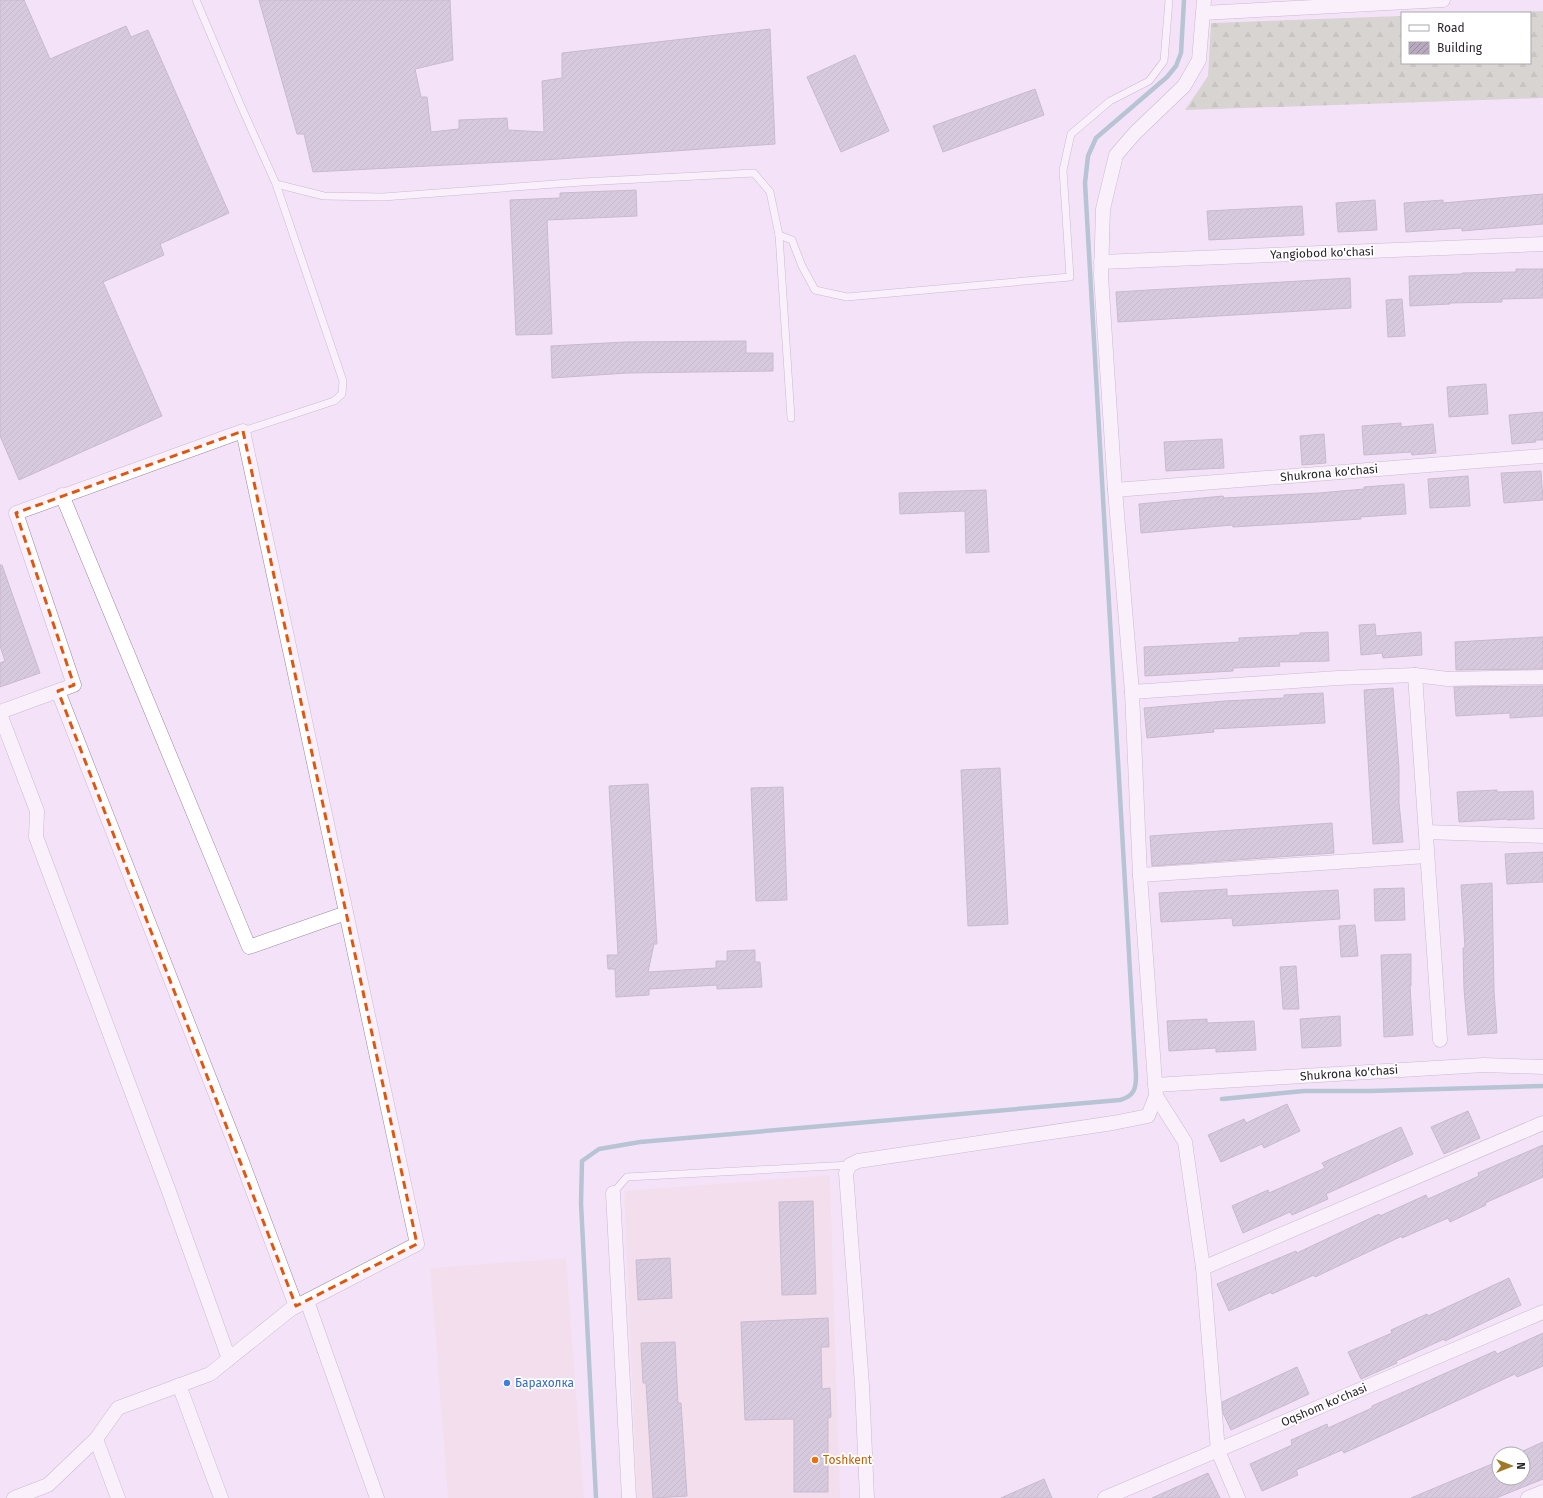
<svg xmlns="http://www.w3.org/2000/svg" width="1543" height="1498" font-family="'Fira Sans',sans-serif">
<defs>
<pattern id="forest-firs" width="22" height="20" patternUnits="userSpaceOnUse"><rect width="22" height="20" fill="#b3c2a4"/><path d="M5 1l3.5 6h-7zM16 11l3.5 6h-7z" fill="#929d86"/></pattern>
<pattern id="building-hatch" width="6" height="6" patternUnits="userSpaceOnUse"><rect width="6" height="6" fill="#b7aabf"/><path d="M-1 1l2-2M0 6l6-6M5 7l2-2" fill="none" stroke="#958a9b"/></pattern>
</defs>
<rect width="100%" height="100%" fill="#f4e3f8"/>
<g fill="#f1d8e0">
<polygon points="830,1175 840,1498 637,1498 624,1191"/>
<polygon points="566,1258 584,1498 448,1498 430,1268"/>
</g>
<polygon fill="url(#forest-firs)" points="1543,11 1543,98 1185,110 1208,76 1211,23 1402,16 1402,63 1530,63 1530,13 1488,13"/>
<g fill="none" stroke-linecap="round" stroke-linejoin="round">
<g stroke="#6d9da8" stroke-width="4.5">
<polyline points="1222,1099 1304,1091 1371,1091 1543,1086"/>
<path d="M596,1498L581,1203L582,1161L599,1149L640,1142L1120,1100C1134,1096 1136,1089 1136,1076L1085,183L1088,156L1096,138L1167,77L1176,66L1181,53L1184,0"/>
</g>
</g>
<g fill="url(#building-hatch)" stroke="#94869b">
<polygon points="0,0 24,0 50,59 126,26 131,37 148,30 229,213 160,244 164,255 103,282 162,416 19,480 0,436"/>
<polygon points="259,0 450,0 453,60 415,69 421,97 427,97 431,132 459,129 459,120 507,118 508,130 544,132 542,81 562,78 562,53 770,29 775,144 544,160 313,172 304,134 297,134"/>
<polygon points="855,55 889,131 841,152 807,77"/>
<polygon points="1035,89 1044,115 943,152 933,126"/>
<polygon points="636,190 637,216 547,220 552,334 516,335 510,200 560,198 560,193"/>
<polygon points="1543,194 1543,224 1462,231 1462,228 1406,232 1404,203 1443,200 1443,203"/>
<polygon points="1375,200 1377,230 1338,232 1336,203"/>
<polygon points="1302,206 1304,235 1209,240 1207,211"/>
<polygon points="1516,269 1543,269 1543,298 1502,299 1502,302 1450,303 1450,304 1410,306 1409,276 1462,274 1462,273 1516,272"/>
<polygon points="1350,278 1351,308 1118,322 1116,292"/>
<polygon points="1402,299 1405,336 1388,337 1386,300"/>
<polygon points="746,341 746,353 773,353 773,371 627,373 552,378 551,346 625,342"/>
<polygon points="1486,384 1488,414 1449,417 1447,387"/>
<polygon points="1543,412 1543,440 1535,440 1536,442 1512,444 1509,415"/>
<polygon points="1401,423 1401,427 1433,424 1436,453 1412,455 1411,452 1364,455 1362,426"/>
<polygon points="1324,434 1326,463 1302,465 1300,436"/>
<polygon points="1222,439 1224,468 1166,471 1164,442"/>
<polygon points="1541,471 1543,500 1504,503 1501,473"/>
<polygon points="1468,476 1470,506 1430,508 1428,479"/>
<polygon points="1404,484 1406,514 1360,517 1361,519 1316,522 1233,527 1232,525 1141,533 1139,504 1223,496 1224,498 1319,493 1364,489 1364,487"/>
<polygon points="986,490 989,552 966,553 965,511 900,514 899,493"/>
<polygon points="0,565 2,565 40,673 0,687 0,663 5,661 0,646"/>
<polygon points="1375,624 1376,636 1421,632 1422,655 1383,658 1382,653 1361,655 1359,625"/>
<polygon points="1328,632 1329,661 1279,662 1280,666 1233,668 1233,671 1145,676 1144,647 1239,642 1239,638 1300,635 1300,633"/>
<polygon points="1543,637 1543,669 1456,670 1455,642"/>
<polygon points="1543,686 1543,716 1510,718 1510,713 1456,716 1454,687"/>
<polygon points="1393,688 1399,768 1399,803 1403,842 1373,844 1364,690"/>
<polygon points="1323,693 1325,723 1213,729 1214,732 1147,738 1144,708 1225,701 1284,698 1284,695"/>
<polygon points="1000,768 1008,924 968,926 961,770"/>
<polygon points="648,784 657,944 654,944 648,972 716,968 716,961 727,961 727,951 755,950 755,962 760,962 762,987 717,989 717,985 649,989 649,995 616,997 615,969 608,969 607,955 618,955 609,786"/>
<polygon points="783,787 787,900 756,901 751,788"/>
<polygon points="1497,790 1497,792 1533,791 1534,819 1507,820 1507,819 1459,822 1457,792"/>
<polygon points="1332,823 1334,853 1152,866 1150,836"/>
<polygon points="1543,852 1543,882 1507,884 1505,854"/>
<polygon points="1492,883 1494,991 1497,1033 1468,1035 1464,989 1463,948 1465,948 1461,885"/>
<polygon points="1404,888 1405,920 1375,921 1374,889"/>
<polygon points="1227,889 1227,896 1338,890 1340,919 1233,926 1232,918 1161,922 1159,893"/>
<polygon points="1355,925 1358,956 1341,957 1339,926"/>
<polygon points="1411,954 1411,986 1410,986 1413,1035 1384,1037 1381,955"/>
<polygon points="1296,966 1299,1009 1283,1009 1280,967"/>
<polygon points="1340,1016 1341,1046 1302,1048 1300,1019"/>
<polygon points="1207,1019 1207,1023 1254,1021 1256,1050 1216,1052 1216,1048 1169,1051 1167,1021"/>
<polygon points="1287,1104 1300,1131 1264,1148 1262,1144 1221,1162 1208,1135 1244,1119 1246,1123"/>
<polygon points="1468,1111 1480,1138 1444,1154 1431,1127"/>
<polygon points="1401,1127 1413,1154 1326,1194 1328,1199 1292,1215 1290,1212 1243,1233 1232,1206 1268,1190 1269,1193 1325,1168 1322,1163"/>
<polygon points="1543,1145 1543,1177 1485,1203 1486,1205 1450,1222 1448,1218 1402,1238 1402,1236 1315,1277 1314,1275 1272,1294 1271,1292 1229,1311 1217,1284 1296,1251 1297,1253 1379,1214 1380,1216 1426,1195 1428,1199 1479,1176 1478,1173"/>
<polygon points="813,1201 816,1294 782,1295 779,1202"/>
<polygon points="670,1258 672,1298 638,1300 636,1260"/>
<polygon points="1509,1278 1521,1305 1445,1341 1444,1339 1396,1361 1397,1363 1361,1379 1348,1352 1392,1333 1391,1330 1427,1314 1428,1316"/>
<polygon points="828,1318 829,1347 821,1347 822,1389 830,1388 831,1417 828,1418 828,1492 794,1492 794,1419 745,1420 741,1322"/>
<polygon points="1543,1333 1543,1366 1517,1377 1515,1374 1344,1453 1342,1450 1296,1470 1298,1475 1262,1491 1250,1464 1292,1445 1291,1440 1327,1424 1328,1428 1372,1408 1372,1406 1495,1351 1497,1354"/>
<polygon points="675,1342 678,1403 681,1403 687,1496 653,1498 646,1383 643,1383 641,1343"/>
<polygon points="1297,1367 1309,1394 1231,1430 1223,1413 1222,1402"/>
<polygon points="1543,1442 1543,1479 1496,1498 1411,1498 1499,1461 1499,1478 1523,1478 1523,1451"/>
<polygon points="1208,1473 1220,1498 1152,1498"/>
<polygon points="1044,1479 1052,1498 1001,1498"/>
</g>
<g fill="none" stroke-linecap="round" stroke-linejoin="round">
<g stroke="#98889b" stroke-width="8">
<g id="service">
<polyline points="196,0 241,106 276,184 324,196 383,197 582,182 754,173 770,192 779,235 791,418"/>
<polyline points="779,235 792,240 802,266 815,290 847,297 1070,277 1063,170 1071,134 1110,101 1149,81 1164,61 1169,0"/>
<polyline points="243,431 334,401 342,394 343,381 276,184"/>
<polyline points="613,1193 627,1177 850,1165"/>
</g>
</g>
<g stroke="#98889b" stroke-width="15">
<g id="minor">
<polyline points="1203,13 1443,0"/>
<polyline points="1101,262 1543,244"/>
<polyline points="1115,490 1543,456"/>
<polyline points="62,495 249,947 346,913"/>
<polyline points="1415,675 1440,1040"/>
<polyline points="58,691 241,1159 296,1306"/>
<polyline points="1132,692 1338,678 1415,675 1448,679 1543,677"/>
<polyline points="0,712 74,685 16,513 243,431 417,1244 291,1309 210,1374 118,1408 96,1439 48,1485 14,1498"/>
<polyline points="0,714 37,811 36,837 167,1186 229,1359"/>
<polyline points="1426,832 1543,836"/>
<polyline points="1140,875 1427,856"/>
<polyline points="1155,1085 1484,1065 1543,1067"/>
<polyline points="1156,1096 1185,1142 1203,1268 1218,1451 1238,1498"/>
<polyline points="613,1193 629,1498"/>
<polyline points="1203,1268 1543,1123"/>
<polyline points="307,1301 377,1498"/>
<polyline points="179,1385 221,1498"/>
<polyline points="96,1439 118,1498"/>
<polyline points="867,1498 862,1385 846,1173 850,1165 858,1161 1113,1123 1148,1116 1156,1096 1140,875 1132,692 1115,490 1101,276 1103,209 1116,155 1135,133 1184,86 1199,60 1204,0"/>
<polyline points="1105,1498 1543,1312"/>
<polyline points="1528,1498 1543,1492"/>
</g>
</g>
<use href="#service" stroke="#fff" stroke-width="7"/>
<use href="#minor" stroke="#fff" stroke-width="14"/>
</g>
<path d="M0 0H1543V1498H0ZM243,431L417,1244L296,1306L58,691L74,685L16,513Z" fill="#f4e3f8" fill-opacity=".55" fill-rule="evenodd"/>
<path fill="none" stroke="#df560e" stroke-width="3" stroke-dasharray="8 5" stroke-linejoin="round" d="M243,431L417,1244L296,1306L58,691L74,685L16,513Z"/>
<circle fill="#3f7fe0" stroke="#fff" stroke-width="1.5" cx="507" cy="1383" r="4"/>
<circle fill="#e8710a" stroke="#fff" stroke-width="1.5" cx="815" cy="1460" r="4"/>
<g text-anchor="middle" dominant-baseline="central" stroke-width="3.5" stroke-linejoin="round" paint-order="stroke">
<g font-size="12" fill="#2b252c" stroke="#fff">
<text transform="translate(1322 253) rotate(-2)">Yangiobod ko'chasi</text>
<text transform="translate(1329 473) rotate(-5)">Shukrona ko'chasi</text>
<text transform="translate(1349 1073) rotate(-4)">Shukrona ko'chasi</text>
<text transform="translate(1324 1405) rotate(-23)">Oqshom ko'chasi</text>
</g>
<g font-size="12" fill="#366cbe" stroke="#fff" text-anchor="start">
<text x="515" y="1383">Барахолка</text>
</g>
<g font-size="12" fill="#c56008" stroke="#fff" text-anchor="start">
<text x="823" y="1460">Toshkent</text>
</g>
</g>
<rect x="1401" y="12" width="130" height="52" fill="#ffffff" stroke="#aaa8ab"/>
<rect x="1409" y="25" width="20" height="6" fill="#ffffff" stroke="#aaa8ab"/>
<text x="1437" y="32" font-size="12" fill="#2b252c">Road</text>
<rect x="1409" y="42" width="20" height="12" fill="url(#building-hatch)" stroke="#aaa8ab"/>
<text x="1437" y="52" font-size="12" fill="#2b252c">Building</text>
<g transform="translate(1511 1466) rotate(90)"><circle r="19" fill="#ffffff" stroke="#aaa8ab"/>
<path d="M0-3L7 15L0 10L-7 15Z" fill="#9f7926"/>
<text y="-6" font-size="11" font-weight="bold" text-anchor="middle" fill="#2b252c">N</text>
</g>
</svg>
